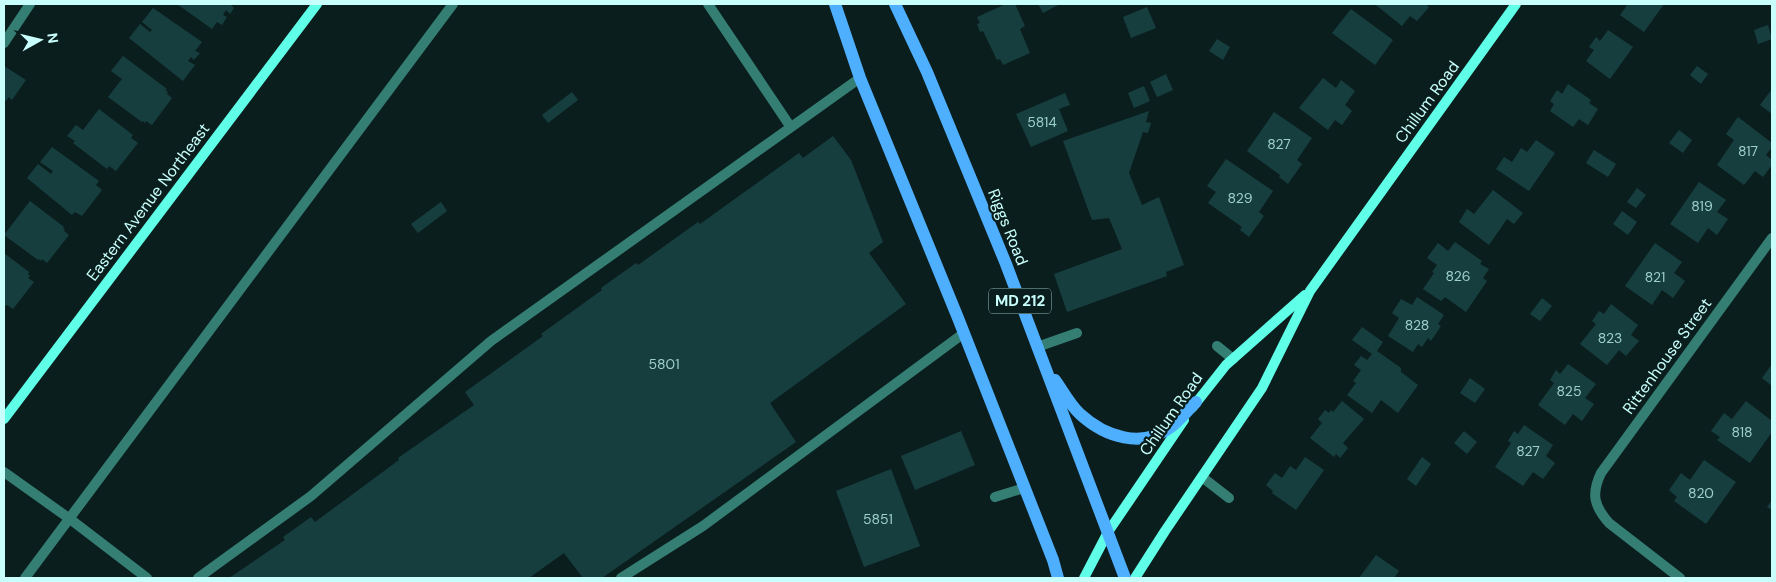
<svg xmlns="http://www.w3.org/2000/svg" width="1776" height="582" font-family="'DM Sans',sans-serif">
<rect width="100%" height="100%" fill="#0b1e1e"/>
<g fill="#173e3f">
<polygon points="177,4 230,4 234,8 230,14 226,10 223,15 227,17 222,25 217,22 212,29"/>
<polygon points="1006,4 1015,4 1025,26 1020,29 1030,53 1003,65 1000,59 997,60 983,31 980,32 977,24 980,23 977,17"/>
<polygon points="1038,4 1060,4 1043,13"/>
<polygon points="1377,4 1425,4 1429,7 1417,21 1410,16 1402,26 1376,5"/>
<polygon points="1628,4 1664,4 1644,32 1620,15"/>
<polygon points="1147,7 1156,28 1131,38 1123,17"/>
<polygon points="153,8 202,42 195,51 200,53 194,60 191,57 188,61 195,65 183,81 129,38 140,24 150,32 152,30 142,22"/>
<polygon points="1351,9 1393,40 1375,65 1332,33"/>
<polygon points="1768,25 1772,39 1758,44 1754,30"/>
<polygon points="1608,30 1633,47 1610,79 1586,61 1594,50 1589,47 1596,37 1600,41"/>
<polygon points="1217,39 1230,47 1223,60 1209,51"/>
<polygon points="123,56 167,89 165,90 168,92 167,94 172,98 152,125 146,121 145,123 143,121 142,122 108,97 122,79 111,71"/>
<polygon points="4,66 26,80 12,100 9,97 6,101 4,99"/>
<polygon points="1697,66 1708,74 1701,84 1690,75"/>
<polygon points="1166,74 1173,90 1157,97 1150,82"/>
<polygon points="1323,78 1336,88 1341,80 1355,91 1345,105 1352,111 1342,125 1335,120 1328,130 1299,108"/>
<polygon points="1568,84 1591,100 1589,103 1598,109 1588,125 1579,119 1573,127 1550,111 1554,104 1550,101 1557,90 1562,94"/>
<polygon points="1144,86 1150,101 1134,108 1128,93"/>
<polygon points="1772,89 1772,114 1760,105"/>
<polygon points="572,92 578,100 548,123 542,115"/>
<polygon points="1065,93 1070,105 1059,109 1068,131 1031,147 1016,114"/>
<polygon points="99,109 133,135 131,138 138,143 116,171 109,166 107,169 73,143 75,141 67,136 76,125 83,130"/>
<polygon points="1149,111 1146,122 1151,123 1148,133 1143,132 1129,173 1142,205 1159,197 1184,265 1166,272 1167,276 1067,312 1054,274 1122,249 1109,218 1092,220 1063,141"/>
<polygon points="1274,112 1312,138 1297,160 1302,164 1288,184 1279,177 1280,175 1247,151"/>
<polygon points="1738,117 1772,143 1772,147 1766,155 1772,160 1772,165 1763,177 1755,171 1744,185 1717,165 1734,140 1726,134"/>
<polygon points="1679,130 1692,140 1683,153 1669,143"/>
<polygon points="833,136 851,160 883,242 869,253 906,304 770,403 796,442 602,578 583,578 564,553 529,578 229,578 285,540 283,537 311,517 315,522 399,460 398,458 474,405 465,392 543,336 541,334 602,290 601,288 636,263 638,265 698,222 700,224 799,153 803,158"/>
<polygon points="1536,140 1555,153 1529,191 1496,169 1504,157 1512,162 1521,148 1527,152"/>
<polygon points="52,147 99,181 96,185 102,190 82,216 75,212 72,215 27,178 38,164 51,174 53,171 40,162"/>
<polygon points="1594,150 1616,164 1608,177 1586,163"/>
<polygon points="1226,159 1273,191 1259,212 1264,216 1249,237 1240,230 1242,227 1208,203 1216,192 1207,186"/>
<polygon points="1699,182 1726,200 1717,212 1728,219 1717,235 1708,228 1698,243 1670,224"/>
<polygon points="1637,188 1646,195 1636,208 1627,202"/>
<polygon points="1493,190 1523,213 1514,224 1507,219 1489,245 1459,222 1467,209 1474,214"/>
<polygon points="30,201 64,227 63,228 65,230 64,231 69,235 47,263 42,259 41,261 39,259 38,260 4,235"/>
<polygon points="441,202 447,211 418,233 411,224"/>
<polygon points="1622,211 1637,222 1628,235 1613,224"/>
<polygon points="1455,242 1482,261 1480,264 1489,269 1483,278 1487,281 1466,312 1445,297 1441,301 1423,289 1434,273 1432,272 1437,265 1427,258 1438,243 1448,251"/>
<polygon points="1655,243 1682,262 1674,273 1685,281 1673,298 1662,290 1652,305 1625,286"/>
<polygon points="4,253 29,272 28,274 30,276 28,278 34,282 13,309 7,305 6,306 4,305"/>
<polygon points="1417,297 1444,315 1438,324 1441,326 1431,341 1428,338 1422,347 1418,344 1413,352 1388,336 1399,318 1392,313 1401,299 1412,305"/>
<polygon points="1542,298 1552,306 1540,321 1530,314"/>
<polygon points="1611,304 1638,325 1631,335 1639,341 1626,356 1619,350 1607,365 1580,344 1596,324 1592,321 1599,311 1604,314"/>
<polygon points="1362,327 1383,342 1377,351 1401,368 1401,372 1418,385 1398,413 1381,400 1372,413 1347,395 1356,383 1353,381 1361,370 1354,365 1361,356 1367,360 1372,354 1352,340"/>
<polygon points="1568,364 1596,384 1585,398 1594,404 1582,421 1573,414 1565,425 1538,405 1554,383 1550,380 1556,370 1560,374"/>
<polygon points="1772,364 1772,386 1762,378"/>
<polygon points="1470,378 1485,389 1475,403 1460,393"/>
<polygon points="1342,401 1364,419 1343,443 1348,448 1340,458 1336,454 1334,457 1310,438 1322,423 1318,419 1325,410 1329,413 1331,410 1333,412"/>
<polygon points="1746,401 1772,421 1772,432 1750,463 1717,440 1720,437 1711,431 1724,413 1732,419"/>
<polygon points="1524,425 1553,445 1546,456 1555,463 1543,479 1533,472 1523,486 1495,467 1511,443 1508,441 1514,431 1518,434"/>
<polygon points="961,431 975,465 915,490 901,456"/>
<polygon points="1464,431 1477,442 1467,454 1454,443"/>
<polygon points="1305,457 1324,470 1296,510 1272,493 1273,491 1266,485 1275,473 1282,478 1290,466 1296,470"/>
<polygon points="1422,457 1431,464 1416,486 1407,479"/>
<polygon points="1704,460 1736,482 1706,524 1674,501 1677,497 1669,490 1681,473 1690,480"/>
<polygon points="891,469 920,546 864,567 836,491"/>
<polygon points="1772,500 1772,510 1767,507"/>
<polygon points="1376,555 1399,571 1394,578 1359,578"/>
</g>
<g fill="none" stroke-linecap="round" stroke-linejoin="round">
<g stroke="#357e74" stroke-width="10">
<polyline points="708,4 790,126"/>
<polyline points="4,43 30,4"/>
<polyline points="1217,346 1233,359"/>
<polyline points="1037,347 1077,333"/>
<polyline points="4,472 70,519 147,578"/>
<polyline points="1202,477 1229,498"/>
<polyline points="995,497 1024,488"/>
<polyline points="25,578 453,4"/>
<polyline points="198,578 311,496 491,341 860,78"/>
<polyline points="621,578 703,526 964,333"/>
</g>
<path stroke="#357e74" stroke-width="10" d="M1680,578L1609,523C1594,506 1591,494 1601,473L1772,238"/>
<g stroke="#5fffe8" stroke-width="10">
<polyline points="1192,408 1226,365 1305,295"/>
<polyline points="4,419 317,4"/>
<polyline points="1084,578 1108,532 1184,420"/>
<polyline points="1135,578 1165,531 1262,388 1310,291 1516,4"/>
</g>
<g stroke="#4fafff" stroke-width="12">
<polyline points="835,4 860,78 958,318 1053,560 1058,578"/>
<polyline points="895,4 927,72 1006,264 1125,578"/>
<path d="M1055,380C1063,391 1070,405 1080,414C1105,437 1142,449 1171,427C1180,420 1188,410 1196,402"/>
</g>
</g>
<g text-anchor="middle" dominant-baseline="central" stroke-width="4.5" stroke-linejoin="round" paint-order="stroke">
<g font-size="14" fill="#9ccfcd">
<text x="1042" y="122">5814</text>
<text x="1279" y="144">827</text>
<text x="1748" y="151">817</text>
<text x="1240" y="198">829</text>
<text x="1702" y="206">819</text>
<text x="1458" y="276">826</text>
<text x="1655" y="277">821</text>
<text x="1417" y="325">828</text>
<text x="1610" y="338">823</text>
<text x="664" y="364">5801</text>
<text x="1569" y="391">825</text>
<text x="1742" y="432">818</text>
<text x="1528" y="451">827</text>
<text x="1701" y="493">820</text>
<text x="878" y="519">5851</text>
</g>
<rect fill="#0b1e1e" stroke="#8fbcb9" stroke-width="1" x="989" y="288.5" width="62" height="25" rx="4"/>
<g font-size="15" font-weight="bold" fill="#c8fffc">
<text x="1020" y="301">MD 212</text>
</g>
<g font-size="16" fill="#c8fffc" stroke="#0b1e1e">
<text transform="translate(1427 102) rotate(-54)">Chillum Road</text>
<text transform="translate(148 202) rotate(-53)">Eastern Avenue Northeast</text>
<text transform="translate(1008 227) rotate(68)">Riggs Road</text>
<text transform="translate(1667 356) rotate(-54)">Rittenhouse Street</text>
<text transform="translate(1171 414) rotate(-55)">Chillum Road</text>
</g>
</g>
<rect width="1776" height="582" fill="none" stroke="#c8fffc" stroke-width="10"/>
<g transform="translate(40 40) rotate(82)" stroke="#0b1e1e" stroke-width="4" paint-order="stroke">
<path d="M0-4L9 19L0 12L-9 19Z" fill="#c8fffc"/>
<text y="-8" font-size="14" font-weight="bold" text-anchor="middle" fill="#c8fffc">N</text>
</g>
</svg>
